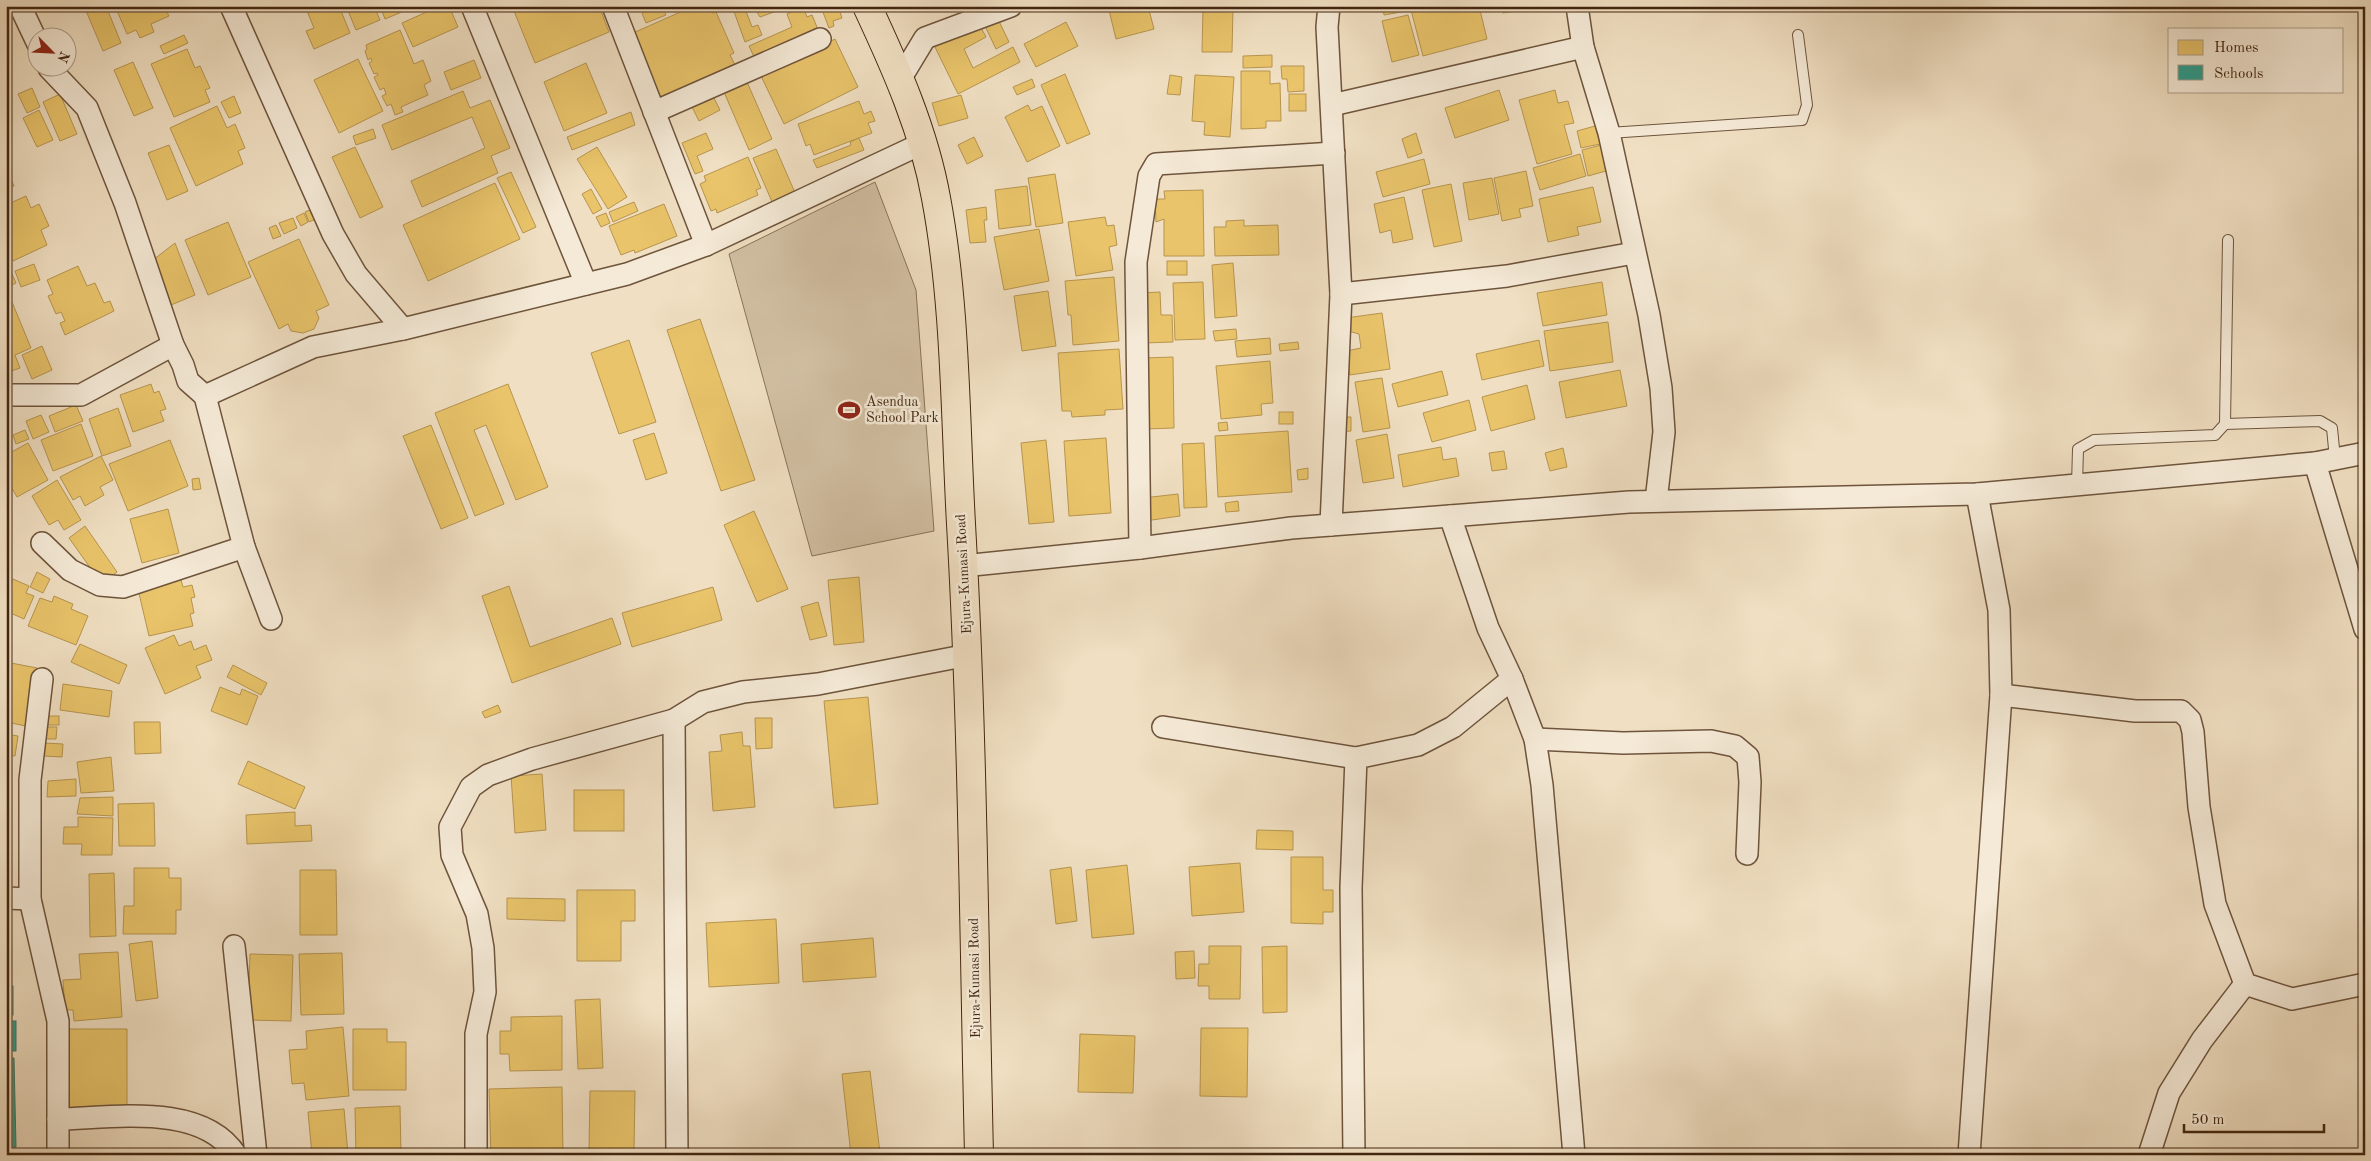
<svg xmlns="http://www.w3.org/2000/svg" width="2371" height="1161" font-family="'Old Standard TT',serif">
<rect width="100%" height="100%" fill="#f0dfc2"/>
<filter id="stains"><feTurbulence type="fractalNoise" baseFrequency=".004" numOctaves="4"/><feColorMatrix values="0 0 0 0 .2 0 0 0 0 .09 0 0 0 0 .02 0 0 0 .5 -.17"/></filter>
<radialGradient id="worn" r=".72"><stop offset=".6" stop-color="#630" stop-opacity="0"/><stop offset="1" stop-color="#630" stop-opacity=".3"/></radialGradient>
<polygon fill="#d2c0a4" stroke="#8a735a" points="875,182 916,290 934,531 812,556 729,254"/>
<g fill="#e9c46a" stroke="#b7954f">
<polygon points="84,6 106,6 121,43 103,51"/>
<polygon points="115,6 164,6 169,16 151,24 154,32 140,38 136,30 127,34"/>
<polygon points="305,6 339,6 350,33 314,49 306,31 314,28"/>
<polygon points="346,6 374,6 380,20 356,30"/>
<polygon points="380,6 409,6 409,9 385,19"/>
<polygon points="440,6 449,6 458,27 413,47 402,23"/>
<polygon points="512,6 599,6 609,32 535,63"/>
<polygon points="657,6 662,6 666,15 646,23 642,13"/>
<polygon points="694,6 708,6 712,13 716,12 734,53 730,55 736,67 662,100 633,33"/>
<polygon points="740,6 744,6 752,27 758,25 762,35 745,42 733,9"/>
<polygon points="753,6 788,6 788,7 760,17"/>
<polygon points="838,6 842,18 833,21 834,26 829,28 821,7"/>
<polygon points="1108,6 1148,6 1154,29 1116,39"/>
<polygon points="1383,6 1407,6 1407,11 1384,15"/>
<polygon points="1410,6 1479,6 1487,39 1423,56"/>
<polygon points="1502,6 1532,6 1532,9 1503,13"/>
<polygon points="803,7 807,17 812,15 819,32 755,59 749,46 792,27 787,14"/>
<polygon points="1203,8 1233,8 1232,52 1202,52"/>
<polygon points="1408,15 1419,55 1392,62 1382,21"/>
<polygon points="997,17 1009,42 996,49 984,24"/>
<polygon points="978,22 986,37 964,49 973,68 1013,47 1020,62 958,94 934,45"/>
<polygon points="1066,22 1078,46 1036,67 1024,44"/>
<polygon points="400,30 414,64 423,60 431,81 424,85 428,95 401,107 403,112 395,115 391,104 387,106 382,96 386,94 384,88 380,90 374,77 378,75 377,73 374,74 369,63 372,61 371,58 368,60 365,51 367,49 366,45"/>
<polygon points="184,35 188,43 164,54 160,46"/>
<polygon points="6,39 12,55 6,57"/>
<polygon points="835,39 858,87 784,124 761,76"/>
<polygon points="187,49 195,68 200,66 210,88 205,90 210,102 174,117 151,64"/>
<polygon points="1272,55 1272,67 1243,68 1243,56"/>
<polygon points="358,59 383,111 339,133 314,80"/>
<polygon points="474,60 481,78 451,90 444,72"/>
<polygon points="133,62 153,108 134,116 114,70"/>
<polygon points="586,63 607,113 564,131 544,82"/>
<polygon points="1281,66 1304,66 1304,91 1288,92 1287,79 1282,79"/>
<polygon points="1241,71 1270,71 1270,84 1280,83 1281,121 1266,121 1266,128 1241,129"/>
<polygon points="1065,74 1090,134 1067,144 1041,85"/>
<polygon points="1170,75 1182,77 1180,95 1167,94"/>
<polygon points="1195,75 1234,77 1230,137 1204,135 1205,122 1192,121"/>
<polygon points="1032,79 1035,87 1017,95 1013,87"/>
<polygon points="747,82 772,139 749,150 724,92"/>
<polygon points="32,88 40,107 27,113 18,94"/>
<polygon points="1499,90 1509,120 1455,138 1445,108"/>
<polygon points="1555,90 1558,103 1568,101 1574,123 1564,125 1572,154 1537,164 1519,100"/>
<polygon points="463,91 470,108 490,100 510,148 491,156 498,173 422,207 411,181 485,148 472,117 392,150 382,125"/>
<polygon points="60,94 77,134 60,141 43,102"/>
<rect x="1289" y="94" width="17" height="17"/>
<polygon points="961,95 968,118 939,126 932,103"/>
<polygon points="234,96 241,113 229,118 221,102"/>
<polygon points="713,96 720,110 699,121 692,107"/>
<polygon points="859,101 864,114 871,111 875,121 868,123 872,133 814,155 810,144 806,146 798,124"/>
<polygon points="1028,105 1031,111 1042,106 1060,146 1027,162 1005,117"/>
<polygon points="217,106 227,128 235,124 245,148 238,151 243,164 196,186 170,128"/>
<polygon points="39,110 53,140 37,147 23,118"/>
<polygon points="631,112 635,125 572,150 567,137"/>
<polygon points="1595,126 1600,144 1581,148 1577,131"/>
<polygon points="373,129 376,138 356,145 353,136"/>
<polygon points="706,133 713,149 697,156 703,171 695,174 682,143"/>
<polygon points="1416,133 1422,153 1408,158 1402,139"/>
<polygon points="974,137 983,156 967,164 958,145"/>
<polygon points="859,138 864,150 817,168 813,160 851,145 850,142"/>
<polygon points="169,145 188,191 167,200 148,153"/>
<polygon points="1601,145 1606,171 1588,176 1582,150"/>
<polygon points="355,147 383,207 360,218 332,157"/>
<polygon points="597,147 627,197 608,209 577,159"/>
<polygon points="776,149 796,195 773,204 753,158"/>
<polygon points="1580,154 1586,176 1540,190 1533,168"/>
<polygon points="748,157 761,188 756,190 758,195 717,213 716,209 711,211 700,184 706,181 704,176"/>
<polygon points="1424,159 1430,184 1383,197 1376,172"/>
<polygon points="6,169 14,186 6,189"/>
<polygon points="1526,171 1533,206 1519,209 1521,217 1502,221 1494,178"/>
<polygon points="511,172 536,227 523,233 497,178"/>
<polygon points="1055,174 1063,223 1036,227 1028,178"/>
<polygon points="1492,178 1499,214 1469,220 1463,183"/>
<polygon points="495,183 520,239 428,281 403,225"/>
<polygon points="1451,184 1462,241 1434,247 1422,190"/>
<polygon points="1027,186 1031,225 999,229 995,190"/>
<polygon points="1593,187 1601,222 1577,227 1579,235 1548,242 1539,199"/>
<polygon points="591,189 602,209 593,214 582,194"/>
<polygon points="1203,190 1204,256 1164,256 1164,219 1156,222 1155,199 1165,199 1164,191"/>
<polygon points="26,196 31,208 39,204 49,226 41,230 47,245 13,261 6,246 6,205"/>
<polygon points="1404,197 1413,239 1393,243 1391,230 1380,233 1374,204"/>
<polygon points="634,202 638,211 613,222 609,212"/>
<polygon points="664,204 677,236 635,253 634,250 621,255 609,226"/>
<polygon points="986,207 987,220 984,220 986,242 970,243 966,210"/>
<polygon points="312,209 316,219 309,222 305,212"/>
<polygon points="304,213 308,222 301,226 296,217"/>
<polygon points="606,213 610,223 601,227 596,217"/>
<polygon points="1105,217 1107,226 1114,225 1117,245 1109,247 1113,270 1076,276 1068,222"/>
<polygon points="293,218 297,228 284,234 279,223"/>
<polygon points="1244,220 1244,226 1278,225 1279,255 1215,256 1214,227 1226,227 1226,221"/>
<polygon points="228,222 251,277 208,295 185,240"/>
<polygon points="276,225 281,236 273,239 269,228"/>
<polygon points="1039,229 1049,281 1004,290 994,237"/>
<polygon points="299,239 329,305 316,311 319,318 314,329 303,333 291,331 288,324 279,329 248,262"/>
<polygon points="175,243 195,295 171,305 153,260"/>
<rect x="1167" y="261" width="20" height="14"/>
<polygon points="1233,263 1237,316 1215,318 1212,265"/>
<polygon points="34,264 40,280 21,287 15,271"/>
<polygon points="78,266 87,286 95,283 104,303 110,301 114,311 65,335 60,323 65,321 61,312 56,314 48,296 53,294 47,280"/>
<polygon points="9,267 16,283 6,288 6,268"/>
<polygon points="1114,277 1119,341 1073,345 1071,315 1068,315 1065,281"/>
<polygon points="1203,282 1205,339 1175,340 1173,283"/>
<polygon points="1602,282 1607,315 1543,326 1537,293"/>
<polygon points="1048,291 1056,346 1022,351 1014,296"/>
<polygon points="1160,292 1161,315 1172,315 1173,342 1144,343 1142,293"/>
<polygon points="12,302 31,348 15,355 20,368 6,373 6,304"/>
<polygon points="1382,313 1390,369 1350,375 1346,351 1361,348 1359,334 1348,331 1346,318"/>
<polygon points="700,319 755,480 721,491 667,330"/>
<polygon points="1608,322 1613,362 1550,371 1544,331"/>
<polygon points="1236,329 1237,339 1215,341 1213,331"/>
<polygon points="1270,338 1271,354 1237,357 1235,341"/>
<polygon points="629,340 656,422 619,434 591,353"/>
<polygon points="1539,340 1544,366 1482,380 1476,354"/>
<polygon points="1298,342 1299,349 1280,351 1279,344"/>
<polygon points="42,346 52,370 32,379 22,355"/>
<polygon points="1119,349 1123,409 1105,410 1105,415 1072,417 1071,411 1062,411 1058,353"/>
<polygon points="1173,357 1174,428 1145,429 1144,358"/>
<polygon points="1270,361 1273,403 1261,404 1262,415 1221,419 1216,366"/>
<polygon points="1620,370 1627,406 1566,418 1559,382"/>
<polygon points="1442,371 1448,395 1398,407 1392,384"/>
<polygon points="1382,378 1390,428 1363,432 1355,382"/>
<polygon points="151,384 154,393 159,391 166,409 160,411 164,421 133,432 120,395"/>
<polygon points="508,384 548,487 516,500 486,425 474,430 504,504 475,516 435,413"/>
<polygon points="1527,385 1535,419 1491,431 1482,397"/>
<polygon points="1469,400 1476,430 1432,442 1423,413"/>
<polygon points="76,405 83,421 55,432 49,416"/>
<polygon points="118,408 131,446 102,456 89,419"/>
<rect x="1279" y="412" width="14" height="12"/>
<polygon points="41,415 49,432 33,439 26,421"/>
<polygon points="1338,417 1351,417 1351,431 1339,432"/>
<polygon points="1227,422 1228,430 1219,431 1218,423"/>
<polygon points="81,424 93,456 53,471 41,440"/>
<polygon points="431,425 468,518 441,529 403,436"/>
<polygon points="25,430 29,439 16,444 13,435"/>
<polygon points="1288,431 1292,492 1218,497 1215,436"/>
<polygon points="654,433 667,473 646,480 633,440"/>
<polygon points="1387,434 1394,478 1363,483 1356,440"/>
<polygon points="1106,438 1111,513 1069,516 1064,441"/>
<polygon points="170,440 188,486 128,511 109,464"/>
<polygon points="1046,440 1054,522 1029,524 1021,443"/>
<polygon points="28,443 48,480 17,497 6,478 6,455"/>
<polygon points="1204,443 1207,507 1184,508 1182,444"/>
<polygon points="1441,447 1443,460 1456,458 1459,476 1403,487 1398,455"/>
<polygon points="1563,448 1567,467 1550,471 1545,453"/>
<polygon points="1504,451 1507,469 1492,471 1489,453"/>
<polygon points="101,456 113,480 100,487 104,495 85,506 80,496 73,500 60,477"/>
<polygon points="1308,468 1308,479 1298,480 1297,470"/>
<polygon points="199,478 201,489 193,490 192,479"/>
<polygon points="57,480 81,520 64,530 58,520 49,525 32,496"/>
<polygon points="1178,494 1180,516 1145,521 1143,498"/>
<polygon points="1238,501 1239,511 1226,512 1225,503"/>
<polygon points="168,509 179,553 142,563 130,519"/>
<polygon points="754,511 788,589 757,602 724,525"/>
<polygon points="85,526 117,572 101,583 69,538"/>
<polygon points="37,572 50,579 43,593 30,587"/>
<polygon points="180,576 183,587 192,585 195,597 191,598 194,613 190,614 193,626 149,636 137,585"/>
<polygon points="859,577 864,642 834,645 828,580"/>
<polygon points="13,579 29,586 26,593 34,596 24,619 6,611 6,585 10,587"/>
<polygon points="509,586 530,647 612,618 621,644 512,683 482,596"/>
<polygon points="713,587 722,620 632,647 622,613"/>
<polygon points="54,596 73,604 71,609 88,616 76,645 28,626 40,598 52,602"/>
<polygon points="818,602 827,636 810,640 801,607"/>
<polygon points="174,635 179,646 191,641 194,650 206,645 212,660 196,666 201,678 165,694 145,648"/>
<polygon points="80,644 127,665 119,684 71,662"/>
<polygon points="6,662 37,668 26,726 6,722 8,711 6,711"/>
<polygon points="233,665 267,683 261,695 227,677"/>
<polygon points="63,684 112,691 109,717 60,710"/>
<polygon points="220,687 240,695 242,689 258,696 247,725 211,711"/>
<polygon points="868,697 878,804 834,808 824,701"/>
<polygon points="498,705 501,712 485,718 482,712"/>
<rect x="46" y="716" width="13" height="9"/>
<polygon points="755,718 772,718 772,748 756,749"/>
<polygon points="134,722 160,722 161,753 135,754"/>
<polygon points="43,727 57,727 56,739 43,739"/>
<polygon points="742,732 743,746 750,746 755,807 713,811 709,752 722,751 720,735"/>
<polygon points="6,734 18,736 15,756 6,755"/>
<polygon points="45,743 63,744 62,757 44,756"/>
<polygon points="111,757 114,791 81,793 77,762"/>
<polygon points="248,761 305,787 295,809 238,784"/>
<polygon points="542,774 546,830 515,833 511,776"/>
<polygon points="76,779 76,796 47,797 48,781"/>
<rect x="574" y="790" width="50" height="41"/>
<polygon points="113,797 113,816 77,814 80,798"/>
<polygon points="154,803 155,846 119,846 118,804"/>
<polygon points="295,812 295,826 311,825 312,841 247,844 246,815"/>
<polygon points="78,817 113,818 112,855 81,855 82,844 63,844 64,827 78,827"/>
<polygon points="1257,830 1293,831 1293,850 1256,849"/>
<polygon points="1291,857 1323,857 1323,890 1333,890 1333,912 1323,912 1323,924 1291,923"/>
<polygon points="1240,863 1244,912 1192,916 1189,867"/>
<polygon points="1127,865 1134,934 1092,938 1086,870"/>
<polygon points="1071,867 1077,921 1056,924 1050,870"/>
<polygon points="134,868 169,868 169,878 181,878 181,910 176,910 176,934 123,934 124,906 134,906"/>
<polygon points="300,870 336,870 337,935 300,935"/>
<polygon points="114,873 116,936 90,937 89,874"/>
<polygon points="577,890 635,890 635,921 621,921 621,961 577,961"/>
<polygon points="507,898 565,899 565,921 507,919"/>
<polygon points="776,919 779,983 709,987 706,923"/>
<polygon points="873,938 876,977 803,982 801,944"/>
<polygon points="152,941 158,998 136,1001 129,944"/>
<polygon points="1209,946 1241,946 1240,999 1209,999 1209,986 1198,986 1199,964 1209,964"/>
<polygon points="1287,946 1287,1012 1263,1013 1262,947"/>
<polygon points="1194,951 1195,978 1176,979 1175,952"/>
<polygon points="118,952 122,1017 74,1021 73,1010 65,1010 63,980 81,979 79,954"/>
<polygon points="342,953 344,1014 301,1015 299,954"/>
<polygon points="250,954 293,955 291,1021 248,1020"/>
<polygon points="600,999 603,1068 578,1069 575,1000"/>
<polygon points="562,1016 562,1070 510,1071 509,1054 500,1054 500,1031 511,1031 511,1017"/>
<polygon points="343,1027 349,1096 306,1100 304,1083 292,1084 289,1050 307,1049 306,1031"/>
<polygon points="1201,1028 1248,1028 1247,1097 1200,1096"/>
<polygon points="63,1029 127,1029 127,1109 62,1109"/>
<polygon points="353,1029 387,1029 387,1042 406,1042 406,1090 353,1090"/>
<polygon points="1080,1034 1135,1036 1133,1093 1078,1092"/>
<polygon points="870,1071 880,1153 851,1155 842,1074"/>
<polygon points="562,1087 563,1155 491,1155 489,1089"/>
<polygon points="590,1091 635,1091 634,1150 589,1149"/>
<polygon points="400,1106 401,1155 356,1155 355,1108"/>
<polygon points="344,1109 348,1155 312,1155 308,1112"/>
</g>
<g fill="#2a9d8f" stroke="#317969">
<rect x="6" y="986" width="7" height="29"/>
<rect x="6" y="1021" width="10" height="30"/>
<polygon points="6,1058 14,1058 16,1147 6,1147"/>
</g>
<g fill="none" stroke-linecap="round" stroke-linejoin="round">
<g stroke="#6e543c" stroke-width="12">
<g id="service">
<polyline points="1609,133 1802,120 1807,105 1798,35"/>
<polyline points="2225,424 2320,421 2332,428 2335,459"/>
<polyline points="2077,485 2078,449 2094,440 2215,435 2225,424 2228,240"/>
</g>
</g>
<g stroke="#6e543c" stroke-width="24">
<g id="minor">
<polyline points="20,6 38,44"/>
<polyline points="231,6 333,234 356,274 403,329"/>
<polyline points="472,6 586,284"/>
<polyline points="613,6 706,245"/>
<polyline points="1329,6 1327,27 1341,294 1331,525"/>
<polyline points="1577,6 1583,47 1609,133 1649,315 1661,388 1664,432 1656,501"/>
<polyline points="49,68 87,108 125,203 173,345 183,365 188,381 205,396 313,347 403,329 627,274 706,245 923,143"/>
<polyline points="899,81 925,38 1011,6"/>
<polyline points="1332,105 1583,47"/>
<polyline points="654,112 820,39"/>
<polyline points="1341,294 1507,276 1634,253"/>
<polyline points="6,395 81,395 173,345"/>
<polyline points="2315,463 2365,629"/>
<polyline points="1450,516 1488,628 1512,679"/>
<polyline points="42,543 70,570 100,585 123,587 244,547 205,396"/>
<polyline points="244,547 271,619"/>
<polyline points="1140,548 1136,262 1149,176 1156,164 1334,153"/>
<polyline points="963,566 1140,548 1291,528 1450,516 1629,502 1977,494 2315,463 2365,453"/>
<polyline points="42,679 30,780 30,899 58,1021 58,1155"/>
<polyline points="2001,695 2135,711 2181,711 2190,720 2193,732 2199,807 2215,904 2245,984 2292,999 2365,984"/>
<polyline points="674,720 677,1155"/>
<polyline points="1163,727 1356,758"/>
<polyline points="1535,739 1623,743 1711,741 1735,746 1748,757 1750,782 1747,854"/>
<polyline points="6,898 30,899"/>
<polyline points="234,946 256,1155"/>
<path d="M58,1119C112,1118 202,1102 236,1155"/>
<polyline points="476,1155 476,1034 485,992 483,948 477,914 452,855 450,827 471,787 488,775 532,759 674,720 703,702 743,692 818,684 968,655"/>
<polyline points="1354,1155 1351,888 1356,758 1418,745 1453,727 1512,679 1535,739 1542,785 1574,1155"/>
<polyline points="1969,1155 2001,695 1999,610 1977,494"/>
<polyline points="2149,1155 2169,1093 2202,1040 2245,984"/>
</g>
</g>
<g stroke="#422610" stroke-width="30">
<path id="primary" d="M867,6C896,68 924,131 936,198C956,305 955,416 961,524C973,734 974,944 979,1155"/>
</g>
<use href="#service" stroke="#f5ead7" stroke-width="10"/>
<use href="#minor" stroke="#f5ead7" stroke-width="21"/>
<use href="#primary" stroke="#f0dfc2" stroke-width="28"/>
</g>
<defs>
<g id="stadium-bare" transform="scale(1.725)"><path d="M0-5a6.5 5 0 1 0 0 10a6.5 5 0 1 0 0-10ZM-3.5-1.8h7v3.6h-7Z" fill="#8f2418" stroke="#f5ead7" stroke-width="2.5" paint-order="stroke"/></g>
</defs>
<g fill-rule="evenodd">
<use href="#stadium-bare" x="849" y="410"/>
</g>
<g text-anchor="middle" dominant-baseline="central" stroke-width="5" stroke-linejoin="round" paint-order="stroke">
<g font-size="14" fill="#422610" stroke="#f5ead7" text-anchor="start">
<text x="866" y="402">Asendua<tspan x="866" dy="16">School Park</tspan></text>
</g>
<g font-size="14" fill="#422610" stroke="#f5ead7">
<text transform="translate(964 574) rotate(-93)">Ejura-Kumasi Road</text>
<text transform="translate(975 978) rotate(-91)">Ejura-Kumasi Road</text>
</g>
</g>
<rect width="2371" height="1161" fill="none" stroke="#f0dfc2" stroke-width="25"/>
<rect x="8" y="8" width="2356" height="1146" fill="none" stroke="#422610" stroke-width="2.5"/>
<rect x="12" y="12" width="2346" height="1136" fill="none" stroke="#422610"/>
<rect x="2168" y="28" width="175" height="65" fill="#f5ead7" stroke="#ad9c87"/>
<rect x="2178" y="40" width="25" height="15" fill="#e9c46a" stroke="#ad9c87"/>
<text x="2214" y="52" font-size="15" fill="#422610">Homes</text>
<rect x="2178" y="65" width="25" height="15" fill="#2a9d8f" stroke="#ad9c87"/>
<text x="2214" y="78" font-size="15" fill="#422610">Schools</text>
<g transform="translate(52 52) rotate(114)"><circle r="24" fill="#f5ead7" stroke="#ad9c87"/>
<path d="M0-4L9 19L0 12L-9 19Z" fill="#8f2418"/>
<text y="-8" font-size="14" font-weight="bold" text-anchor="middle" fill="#422610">N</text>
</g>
<path d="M2184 1124v8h140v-8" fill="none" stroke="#422610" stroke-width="2.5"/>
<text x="2191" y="1124" font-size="15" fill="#422610" stroke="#f5ead7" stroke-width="4" paint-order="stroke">50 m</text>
<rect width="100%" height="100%" filter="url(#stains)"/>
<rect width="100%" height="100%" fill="url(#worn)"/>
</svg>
